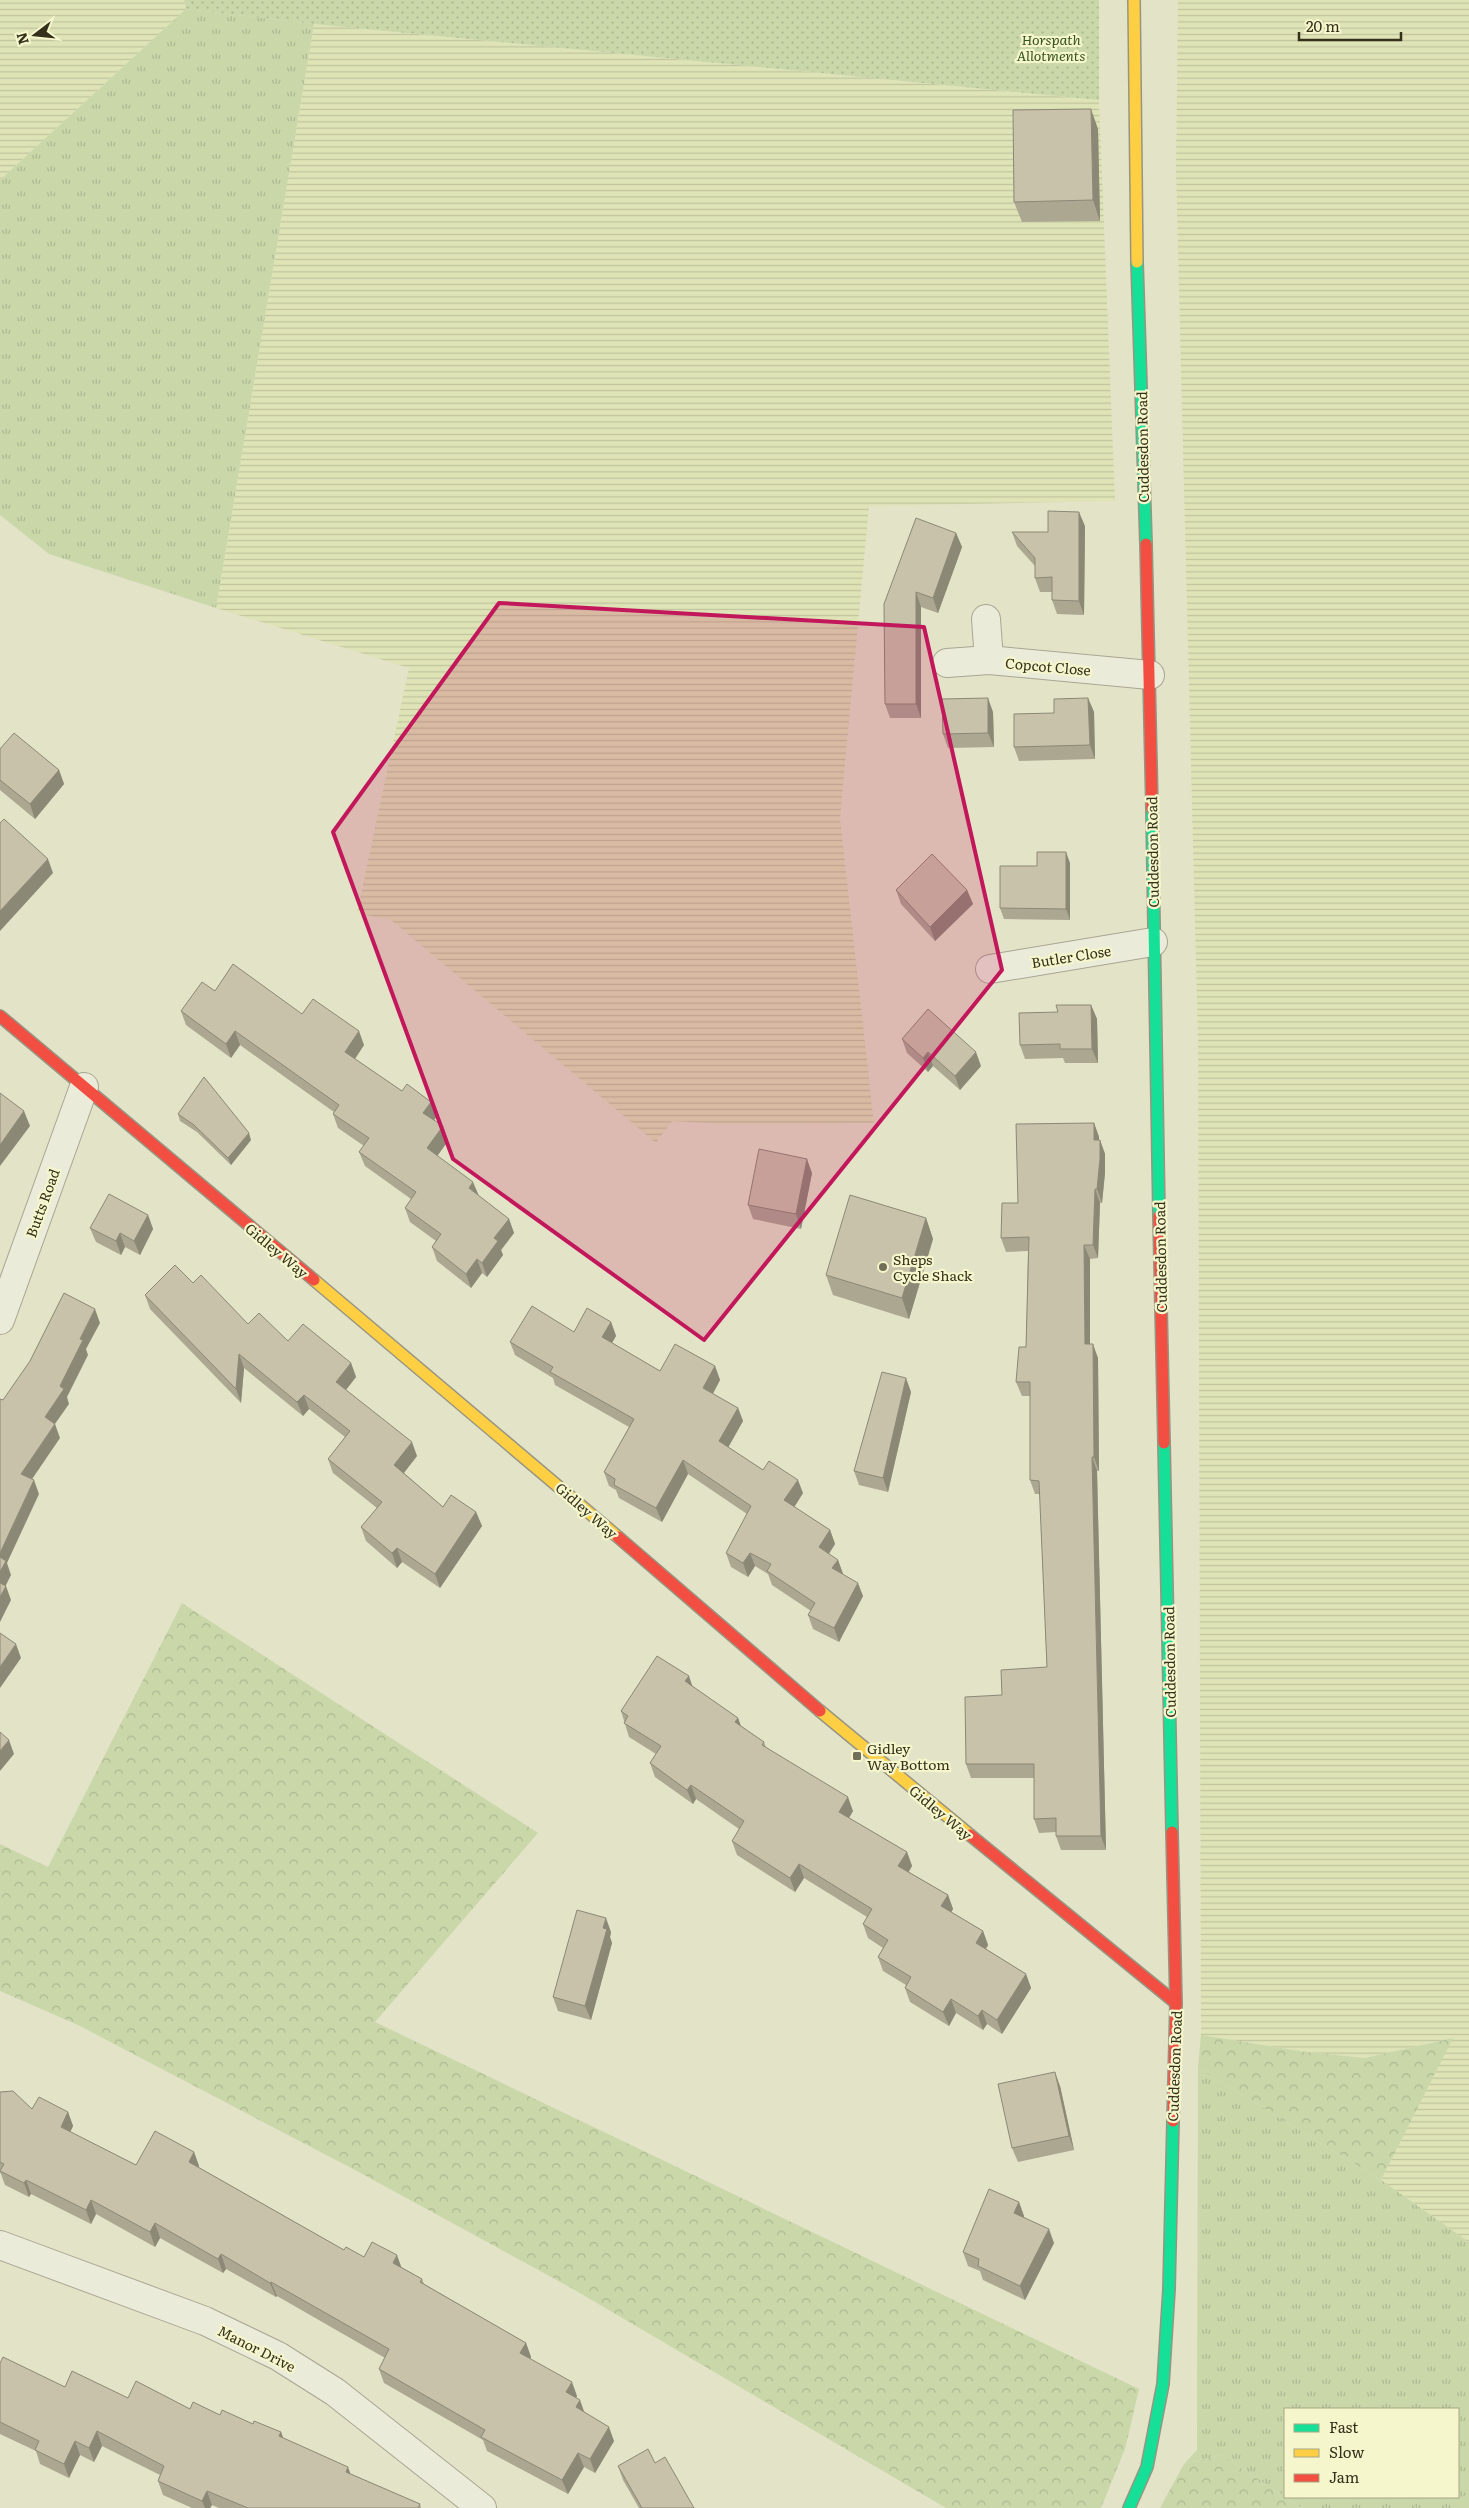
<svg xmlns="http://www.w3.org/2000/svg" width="1469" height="2508" font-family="Literata,serif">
<defs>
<pattern id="farmland-rules" width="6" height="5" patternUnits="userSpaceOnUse" patternTransform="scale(1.25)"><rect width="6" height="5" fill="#dfe4b7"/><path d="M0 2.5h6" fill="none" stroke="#c0c49d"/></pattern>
<pattern id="grass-tufts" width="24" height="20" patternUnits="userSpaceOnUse" patternTransform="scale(1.25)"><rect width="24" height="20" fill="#c9d7a9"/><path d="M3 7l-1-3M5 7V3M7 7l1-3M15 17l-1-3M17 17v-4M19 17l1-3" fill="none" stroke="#adb991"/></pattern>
<pattern id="forest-crowns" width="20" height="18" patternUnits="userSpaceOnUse" patternTransform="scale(1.25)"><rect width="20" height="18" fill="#c9d7a9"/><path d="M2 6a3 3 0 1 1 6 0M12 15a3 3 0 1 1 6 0" fill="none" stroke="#adb991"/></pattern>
<pattern id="garden-dots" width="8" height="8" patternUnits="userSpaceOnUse" patternTransform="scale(1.25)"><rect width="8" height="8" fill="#c9d7a9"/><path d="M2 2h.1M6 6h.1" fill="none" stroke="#adb991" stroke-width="1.8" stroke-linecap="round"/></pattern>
</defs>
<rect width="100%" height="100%" fill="#e3e3c8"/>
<g fill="url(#farmland-rules)">
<polygon points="0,0 184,0 186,9 0,180"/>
<polygon points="1178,0 1469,0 1469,2242 1381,2180 1452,2038 1365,2058 1306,2052 1201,2035 1198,1041 1176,170"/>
<polygon points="314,24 1099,100 1115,501 869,506 840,818 874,1123 723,1124 672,1121 656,1143 391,920 357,913 409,668 216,608"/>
</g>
<g fill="url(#grass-tufts)" fill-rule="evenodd">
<polygon points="186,9 314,24 216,608 49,554 0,515 0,180"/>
<path d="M1198,2068L1381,2180L1469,2242V2508H1302L1221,2455L1184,2464L1197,2450ZM1285,2409H1458V2497H1285Z"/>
</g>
<g fill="url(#forest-crowns)">
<polygon points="182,1603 538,1833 375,2022 1139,2389 1125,2449 1101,2508 946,2508 573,2289 355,2170 78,2025 0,1991 0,1844 48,1867"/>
<polygon points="1201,2035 1306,2052 1365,2058 1453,2038 1381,2180 1198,2068"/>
<polygon points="1221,2455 1302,2508 1160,2508 1184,2464"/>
</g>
<polygon fill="url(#garden-dots)" points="184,0 1099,0 1099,100 314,24 186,9"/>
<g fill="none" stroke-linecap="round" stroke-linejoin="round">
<g stroke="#a8a692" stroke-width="30">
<g id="street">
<polyline points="986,619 989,660"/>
<polyline points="947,663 989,660 1150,675"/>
<polyline points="990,969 1153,942"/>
<polyline points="0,1320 84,1087"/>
<polyline points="0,2245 205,2321 278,2356 335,2392 482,2508"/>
</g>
</g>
<g stroke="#979582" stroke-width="14">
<g id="fast">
<polyline points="1137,262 1146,544"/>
<polyline points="1152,809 1159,1216"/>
<polyline points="1164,1443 1172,1832"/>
<polyline points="1129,2508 1147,2467 1163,2384 1169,2289 1173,2121"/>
</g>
</g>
<g stroke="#979582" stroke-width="14">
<g id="slow">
<polyline points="1134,0 1137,262"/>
<polyline points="314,1280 618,1537"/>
<polyline points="820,1711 970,1835"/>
</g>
</g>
<g stroke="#979582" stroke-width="14">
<g id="jam">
<polyline points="1146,544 1152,809"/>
<polyline points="0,1016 314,1280"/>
<polyline points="1159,1216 1164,1443"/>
<polyline points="618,1537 820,1711"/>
<polyline points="1172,1832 1176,2003 1173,2121"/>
<polyline points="970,1835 1176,2003"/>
</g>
</g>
<use href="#street" stroke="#ebebda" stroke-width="28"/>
<use href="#fast" stroke="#16e098" stroke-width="11"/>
<use href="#slow" stroke="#ffcf43" stroke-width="11"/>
<use href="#jam" stroke="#f24e42" stroke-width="11"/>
</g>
<g fill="#aba791">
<polygon points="1098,129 1100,221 1022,222 1014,202"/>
<polygon points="1085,526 1084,615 1057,614 1052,600 1052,592 1040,592 1035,578 1035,566 1017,546 1012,532 1048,532"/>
<polygon points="956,533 962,547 938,613 921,607 921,718 890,718 885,704 884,604"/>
<polygon points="1088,698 1094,712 1095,759 1019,761 1014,747 1054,713"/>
<polygon points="993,712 994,747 948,748 943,734"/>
<polygon points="0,749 59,770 64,784 35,819 0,790"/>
<polygon points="1070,863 1070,920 1004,919 1000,908 1037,866"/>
<polygon points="896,890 967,890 973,904 935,941 901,904"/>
<polygon points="215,991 302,1014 364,1045 355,1059 437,1116 434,1120 448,1141 437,1156 478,1196 509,1219 514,1233 501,1250 503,1255 487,1277 482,1273 471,1288 437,1261 432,1247 436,1241 410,1222 405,1208 411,1199 365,1166 359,1152 364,1146 338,1128 333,1114 334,1112 240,1045 231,1058 186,1025 181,1011"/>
<polygon points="1091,1005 1097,1019 1098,1063 1065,1063 1063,1058 1025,1059 1020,1045 1058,1012"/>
<polygon points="902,1039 981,1066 960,1090 933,1066 928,1072 907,1053"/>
<polygon points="178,1114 251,1140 231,1165 197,1132 180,1121"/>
<polygon points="1094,1123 1099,1137 1099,1140 1100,1140 1105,1154 1105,1173 1102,1203 1100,1203 1098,1258 1090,1259 1090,1344 1098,1358 1099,1471 1097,1471 1106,1850 1061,1850 1056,1836 1056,1832 1039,1833 1034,1819 1034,1778 971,1778 966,1764 1002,1695 1047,1667 1040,1494 1035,1494 1030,1480 1030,1396 1022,1396 1016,1382 1026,1347 1028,1251 1006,1252 1001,1238 1018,1203"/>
<polygon points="812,1173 801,1229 753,1219 748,1205"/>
<polygon points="148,1215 153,1229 140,1255 125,1247 121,1255 96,1242 90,1228"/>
<polygon points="926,1218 933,1239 909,1319 833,1295 826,1275"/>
<polygon points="193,1283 248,1324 288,1341 351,1363 356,1377 346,1390 417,1456 404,1473 443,1507 476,1512 482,1526 440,1588 402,1562 397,1568 366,1541 361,1527 377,1508 333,1473 328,1459 345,1437 309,1409 303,1416 244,1368 241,1403 150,1309 145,1295"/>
<polygon points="611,1322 616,1336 612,1343 660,1371 715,1366 720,1380 713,1394 738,1408 743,1421 728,1447 763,1470 803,1493 794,1507 830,1530 835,1544 829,1554 838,1560 843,1574 863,1596 839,1642 813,1629 808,1615 811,1611 772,1585 768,1574 755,1566 748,1577 731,1567 726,1553 747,1514 688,1474 662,1522 619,1498 616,1490 609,1486 604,1472 629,1427 555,1385 553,1378 515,1355 510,1342 574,1332"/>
<polygon points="911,1392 888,1492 859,1485 854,1471"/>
<polygon points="692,1686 738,1718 741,1726 764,1742 766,1747 853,1811 849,1818 907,1852 912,1866 909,1872 948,1895 953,1909 951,1912 983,1931 988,1945 986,1949 1026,1974 1031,1988 1002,2034 987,2024 983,2030 956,2013 949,2026 910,2002 905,1988 906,1985 883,1971 878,1957 883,1948 868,1938 863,1924 867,1917 804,1878 795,1892 737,1855 732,1841 739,1829 696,1799 693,1804 655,1777 650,1763 656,1754 629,1737 621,1711"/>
<polygon points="611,1932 610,1937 612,1943 591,2020 558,2011 553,1997"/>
<polygon points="1060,2086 1074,2150 1018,2162 1012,2148"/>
<polygon points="0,2092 32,2109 68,2112 73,2126 70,2132 136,2165 194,2152 199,2166 198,2167 344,2250 364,2257 401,2267 422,2279 424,2284 526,2343 531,2357 530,2359 577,2396 576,2398 584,2412 614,2441 595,2473 584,2467 568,2494 487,2451 483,2440 384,2383 379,2369 385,2358 277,2296 276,2297 226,2269 223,2273 160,2238 155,2247 96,2214 91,2224 31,2194 29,2197 5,2185 1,2174 0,2173"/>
<polygon points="1019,2202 1024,2217 1054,2243 1025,2300 983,2280 980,2271 968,2266 963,2252"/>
<polygon points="0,2363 65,2387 190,2409 220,2415 281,2432 283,2438 351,2474 420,2504 421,2508 219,2508 212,2505 210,2508 192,2508 163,2495 158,2481 160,2475 102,2446 94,2462 80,2455 69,2478 40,2464 36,2451 0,2434"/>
<polygon points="655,2463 694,2508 639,2508 623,2480 618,2466"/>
</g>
<g fill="#8b8876">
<polygon points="1091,109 1098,129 1100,221 1093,200"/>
<polygon points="1079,512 1085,526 1084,615 1079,601"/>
<polygon points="956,533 962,547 938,613 933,598"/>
<polygon points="916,592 921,607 921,718 916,704"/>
<polygon points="988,698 993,712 994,747 988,733"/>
<polygon points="1088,698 1094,712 1095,759 1090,745"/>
<polygon points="59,770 64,784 35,819 30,804"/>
<polygon points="1066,852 1070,863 1070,920 1066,909"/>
<polygon points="48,859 53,873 0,931 0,911"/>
<polygon points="967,890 973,904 935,941 930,927"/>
<polygon points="1091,1005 1097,1019 1098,1063 1092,1049"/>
<polygon points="235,1031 240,1045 231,1058 226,1044"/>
<polygon points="359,1031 364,1045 350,1066 345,1052"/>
<polygon points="928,1052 933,1066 928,1072 923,1058"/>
<polygon points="976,1052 981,1066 960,1090 955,1076"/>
<polygon points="431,1102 437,1116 429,1127 423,1113"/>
<polygon points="24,1111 30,1126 0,1166 0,1145"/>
<polygon points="1094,1123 1099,1137 1099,1154 1094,1140"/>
<polygon points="443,1126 448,1141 433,1162 427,1148"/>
<polygon points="249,1133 251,1140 231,1165 228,1158"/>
<polygon points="1100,1140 1105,1154 1105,1173 1102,1203 1097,1189"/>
<polygon points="807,1159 812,1173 801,1229 796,1214"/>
<polygon points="473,1182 479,1196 469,1188"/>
<polygon points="1095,1189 1100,1203 1098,1258 1093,1245"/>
<polygon points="148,1215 153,1229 140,1255 134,1241"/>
<polygon points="926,1218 933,1239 909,1319 902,1298"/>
<polygon points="509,1219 514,1233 501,1250 503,1255 487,1277 482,1263 494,1238"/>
<polygon points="120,1233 125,1247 121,1255 116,1241"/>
<polygon points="1084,1245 1090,1259 1090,1358 1085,1344"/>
<polygon points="477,1259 482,1273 471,1288 466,1274"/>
<polygon points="95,1309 100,1323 86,1349 88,1355 67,1397 69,1404 50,1431 45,1417 60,1386 80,1339"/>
<polygon points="611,1322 616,1336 607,1351 602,1337"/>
<polygon points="1093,1344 1098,1358 1099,1471 1094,1457"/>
<polygon points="239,1354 244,1368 241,1403 236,1389"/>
<polygon points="351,1363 356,1377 341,1396 336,1382"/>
<polygon points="715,1366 720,1380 708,1402 703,1388"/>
<polygon points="906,1378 911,1392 888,1492 883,1478"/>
<polygon points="304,1395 309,1409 303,1416 297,1402"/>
<polygon points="738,1408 743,1421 724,1455 719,1441"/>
<polygon points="55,1424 60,1438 26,1488 21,1474"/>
<polygon points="412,1442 417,1456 399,1479 394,1465"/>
<polygon points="1092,1457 1097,1471 1106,1850 1101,1836"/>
<polygon points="683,1460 688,1474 662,1522 656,1508"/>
<polygon points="34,1480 39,1494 7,1563 11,1575 1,1595 0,1593 0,1553"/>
<polygon points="798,1480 803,1493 790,1514 784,1500"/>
<polygon points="476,1512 482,1526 440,1588 435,1574"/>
<polygon points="830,1530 835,1544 824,1561 819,1547"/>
<polygon points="397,1548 402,1562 397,1568 392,1553"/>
<polygon points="750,1553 755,1566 748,1577 743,1563"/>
<polygon points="838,1560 843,1574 832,1568"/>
<polygon points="858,1583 863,1596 839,1642 834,1628"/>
<polygon points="6,1586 11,1600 0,1622 0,1597"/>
<polygon points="16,1644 21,1658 0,1688 0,1667"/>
<polygon points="689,1676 694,1691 685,1681"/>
<polygon points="738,1718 743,1732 735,1722"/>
<polygon points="9,1740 14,1754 0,1771 0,1751"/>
<polygon points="691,1785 696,1799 693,1804 687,1790"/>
<polygon points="848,1797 853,1811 844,1826 839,1812"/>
<polygon points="907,1852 912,1866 903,1880 898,1866"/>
<polygon points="799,1864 804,1878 795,1892 790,1878"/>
<polygon points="948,1895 953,1909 947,1920 941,1906"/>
<polygon points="606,1918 611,1932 610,1937 612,1943 591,2020 585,2006 603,1928"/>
<polygon points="983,1931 988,1945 981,1957 976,1943"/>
<polygon points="1026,1974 1031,1988 1002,2034 997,2020"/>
<polygon points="951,1999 956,2013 949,2026 943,2012"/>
<polygon points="982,2010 987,2024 983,2030 978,2016"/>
<polygon points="1055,2072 1060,2086 1074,2150 1069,2136"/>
<polygon points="68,2112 73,2126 66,2141 61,2127"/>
<polygon points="194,2152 199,2166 194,2176 189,2162"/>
<polygon points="26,2180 31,2194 29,2197 24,2183"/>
<polygon points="91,2200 96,2214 91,2224 86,2210"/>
<polygon points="1019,2202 1024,2216 1019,2227 1014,2213"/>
<polygon points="155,2223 160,2238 155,2247 150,2232"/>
<polygon points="1049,2229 1054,2243 1025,2300 1020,2286"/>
<polygon points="221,2254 226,2269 223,2273 218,2259"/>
<polygon points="397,2255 402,2269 393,2263"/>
<polygon points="271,2282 277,2296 276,2297 270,2283"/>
<polygon points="526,2343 531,2357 525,2368 520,2353"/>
<polygon points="572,2382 577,2396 571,2406 566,2392"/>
<polygon points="580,2400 585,2414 576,2407"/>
<polygon points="609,2427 614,2441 595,2473 590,2459"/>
<polygon points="97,2431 102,2446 94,2462 89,2448"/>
<polygon points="281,2432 286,2446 279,2436"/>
<polygon points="75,2441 80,2455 69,2478 64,2464"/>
<polygon points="578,2453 584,2467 568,2494 562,2480"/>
<polygon points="348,2467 353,2481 346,2472"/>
<polygon points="207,2491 212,2505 210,2508 205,2508 202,2501"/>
</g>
<g fill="#c7c2a9" stroke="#8b8876">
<polygon points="1091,109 1093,200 1014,202 1013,110"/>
<polygon points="1048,511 1079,512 1079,601 1052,600 1052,577 1035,578 1035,558 1012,532 1048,532"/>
<polygon points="916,518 956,533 933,598 916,592 916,704 885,704 884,604"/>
<polygon points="988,698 988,733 943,734 942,699"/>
<polygon points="1088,698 1090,745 1014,747 1014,714 1054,713 1054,699"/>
<polygon points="14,733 59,770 30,804 0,780 0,749"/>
<polygon points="4,819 48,859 0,911 0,823"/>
<polygon points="1037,852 1066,852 1066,909 1000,908 1000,866 1037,866"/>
<polygon points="932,854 967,890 930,927 896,890"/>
<polygon points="233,964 302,1014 313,999 359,1031 345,1052 402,1091 407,1084 431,1102 423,1113 443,1126 427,1148 473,1182 469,1188 509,1219 494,1238 498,1241 482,1263 477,1259 466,1274 432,1247 441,1234 405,1208 416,1192 359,1152 369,1138 333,1114 339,1105 235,1031 226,1044 181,1011 202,982 215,991"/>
<polygon points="1056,1005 1091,1005 1092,1049 1060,1049 1060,1044 1020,1045 1019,1013 1058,1012"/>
<polygon points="928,1009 976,1052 955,1076 928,1052 923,1058 902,1039"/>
<polygon points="204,1077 249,1133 228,1158 194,1125 178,1114"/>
<polygon points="0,1093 24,1111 0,1145"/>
<polygon points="1094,1123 1094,1140 1100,1140 1100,1159 1097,1189 1095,1189 1093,1245 1084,1245 1085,1344 1093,1344 1094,1457 1092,1457 1101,1836 1056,1836 1056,1818 1034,1819 1034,1764 966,1764 965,1697 1002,1695 1001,1670 1047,1667 1039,1481 1030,1480 1030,1382 1016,1382 1019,1347 1026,1347 1029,1237 1001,1238 1002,1203 1018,1203 1016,1124"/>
<polygon points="759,1149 807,1159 796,1214 748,1205"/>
<polygon points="109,1194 148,1215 134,1241 120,1233 116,1241 90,1228"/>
<polygon points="850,1195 926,1218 902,1298 826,1275"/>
<polygon points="175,1265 193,1283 201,1275 248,1324 259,1313 288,1341 303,1324 351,1363 336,1382 412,1442 394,1465 443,1507 451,1495 476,1512 435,1574 397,1548 392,1553 361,1527 382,1502 328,1459 350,1431 304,1395 297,1402 239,1354 236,1389 145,1295"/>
<polygon points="64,1293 95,1309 80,1339 83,1340 60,1386 64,1389 45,1417 55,1424 21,1474 34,1480 0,1553 0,1399 3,1400 30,1361"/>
<polygon points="532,1306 574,1332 587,1308 611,1322 602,1337 660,1371 675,1344 715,1366 703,1388 738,1408 719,1441 763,1470 769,1461 798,1480 784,1500 830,1530 819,1547 838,1560 832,1568 858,1583 834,1628 808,1615 815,1603 767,1571 771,1564 750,1553 743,1563 726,1553 751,1506 683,1460 656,1508 614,1485 615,1479 604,1472 634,1419 550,1372 553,1367 510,1342"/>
<polygon points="882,1372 906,1378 883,1478 854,1471"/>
<polygon points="0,1557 6,1561 0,1572"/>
<polygon points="0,1583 6,1586 0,1597"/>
<polygon points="0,1633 16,1644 0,1667"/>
<polygon points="657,1656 689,1676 685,1681 738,1718 735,1722 764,1742 762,1745 848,1797 839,1812 907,1852 898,1866 948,1895 941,1906 983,1931 976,1943 1026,1974 997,2020 982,2010 978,2016 951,1999 943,2012 905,1988 911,1977 878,1957 888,1940 863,1924 872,1909 799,1864 790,1878 732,1841 744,1821 691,1785 687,1790 650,1763 661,1746 624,1723 628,1716 621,1711"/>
<polygon points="0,1732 9,1740 0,1751"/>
<polygon points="577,1910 606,1918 603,1928 607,1929 585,2006 553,1997"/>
<polygon points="1055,2072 1069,2136 1012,2148 998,2084"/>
<polygon points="13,2091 32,2109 39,2097 68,2112 61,2127 136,2165 155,2131 194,2152 189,2162 344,2250 346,2247 364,2257 372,2242 397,2255 393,2263 422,2279 420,2282 526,2343 520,2353 572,2382 566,2392 580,2400 576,2407 609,2427 590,2459 578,2453 562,2480 481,2437 485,2430 379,2369 389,2349 271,2282 270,2283 221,2254 218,2259 155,2223 150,2232 91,2200 86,2210 26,2180 24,2183 0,2171 4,2164 0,2162 0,2092"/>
<polygon points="989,2189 1019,2202 1014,2213 1049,2229 1020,2286 978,2266 979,2259 963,2252"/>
<polygon points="3,2357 65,2387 72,2371 128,2398 136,2381 190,2409 193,2402 220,2415 222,2410 253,2424 254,2421 281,2432 279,2436 348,2467 346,2472 420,2504 418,2508 248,2508 207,2491 202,2501 158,2481 164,2466 97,2431 89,2448 75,2441 64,2464 35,2450 39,2441 0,2422 0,2363"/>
<polygon points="648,2449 655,2463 665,2457 694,2508 642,2508 618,2466"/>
</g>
<path fill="#c2185b" fill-opacity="0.2" stroke="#c2185b" stroke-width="4" stroke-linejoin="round" d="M499,603L924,627L1002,970L704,1340L453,1159L333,832Z"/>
<g fill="#726f58" stroke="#f5f6cc" stroke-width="2">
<circle cx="883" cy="1267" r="5"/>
<rect x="852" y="1751" width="10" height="10" rx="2.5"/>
</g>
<g text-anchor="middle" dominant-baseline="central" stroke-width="4.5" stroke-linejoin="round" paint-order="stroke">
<g font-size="14" font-style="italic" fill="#375321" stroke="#f5f6cc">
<text x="1051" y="39">Horspath<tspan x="1051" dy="16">Allotments</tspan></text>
</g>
<g font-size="14" fill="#35301b" stroke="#f5f6cc">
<text transform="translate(1142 447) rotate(-91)">Cuddesdon Road</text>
<text transform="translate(1048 666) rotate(5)">Copcot Close</text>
<text transform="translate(1152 852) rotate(-91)">Cuddesdon Road</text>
<text transform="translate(1071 956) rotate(-9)">Butler Close</text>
<text transform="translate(42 1203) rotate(-70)">Butts Road</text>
<text transform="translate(277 1250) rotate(40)">Gidley Way</text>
<text transform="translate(1160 1257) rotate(-91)">Cuddesdon Road</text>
<text transform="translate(587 1510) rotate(41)">Gidley Way</text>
<text transform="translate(1169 1662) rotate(-91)">Cuddesdon Road</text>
<text transform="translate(941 1812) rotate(40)">Gidley Way</text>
<text transform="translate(1174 2066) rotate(-88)">Cuddesdon Road</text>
<text transform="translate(257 2348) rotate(27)">Manor Drive</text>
</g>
<g font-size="14" fill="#35301b" stroke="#f5f6cc" text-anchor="start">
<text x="893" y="1259">Sheps<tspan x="893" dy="16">Cycle Shack</tspan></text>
<text x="867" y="1748">Gidley<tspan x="867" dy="16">Way Bottom</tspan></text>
</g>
</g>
<rect x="1284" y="2408" width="175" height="90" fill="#f5f6cc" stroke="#a8a785"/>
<rect x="1294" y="2424" width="25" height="8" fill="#16e098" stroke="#a8a785"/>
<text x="1329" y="2433" font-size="15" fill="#35301b">Fast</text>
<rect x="1294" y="2449" width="25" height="8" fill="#ffcf43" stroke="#a8a785"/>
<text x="1329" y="2458" font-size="15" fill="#35301b">Slow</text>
<rect x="1294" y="2474" width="25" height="8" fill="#f24e42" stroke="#a8a785"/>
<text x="1329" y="2483" font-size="15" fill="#35301b">Jam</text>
<g transform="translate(35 35) rotate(254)" stroke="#f5f6cc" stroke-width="4" paint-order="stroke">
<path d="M0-4L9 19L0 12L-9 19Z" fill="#35301b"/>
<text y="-8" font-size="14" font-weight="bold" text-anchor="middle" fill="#35301b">N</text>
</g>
<path d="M1299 32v8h102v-8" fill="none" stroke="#35301b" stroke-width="2.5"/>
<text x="1306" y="32" font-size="15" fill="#35301b" stroke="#f5f6cc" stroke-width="4" paint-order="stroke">20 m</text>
</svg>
